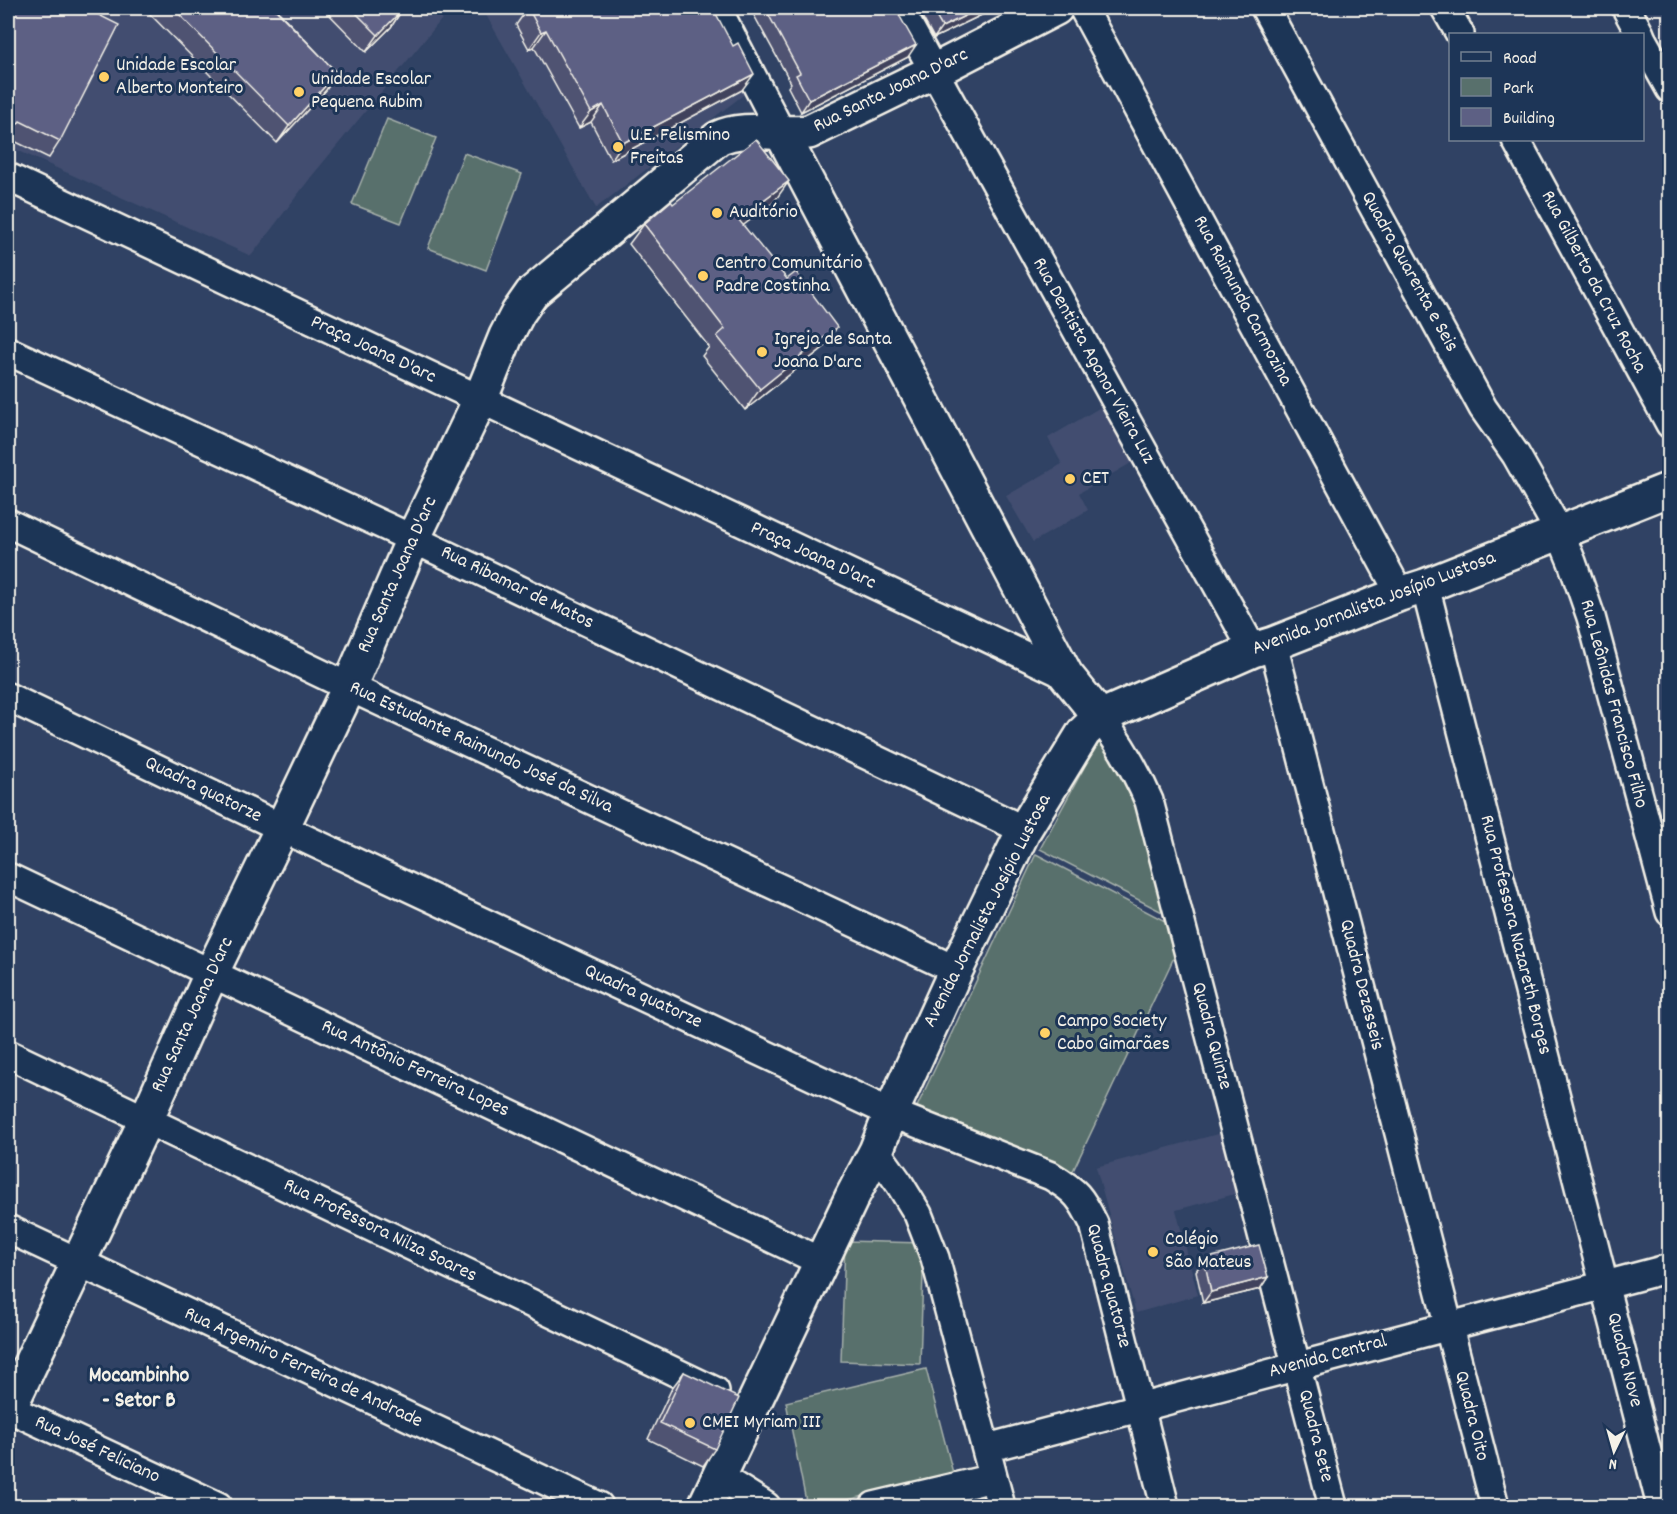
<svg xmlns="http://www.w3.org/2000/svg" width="1677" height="1514" font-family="Dekko,sans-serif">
<rect width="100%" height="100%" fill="#304264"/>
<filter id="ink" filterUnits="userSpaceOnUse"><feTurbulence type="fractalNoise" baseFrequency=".0167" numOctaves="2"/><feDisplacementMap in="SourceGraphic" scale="12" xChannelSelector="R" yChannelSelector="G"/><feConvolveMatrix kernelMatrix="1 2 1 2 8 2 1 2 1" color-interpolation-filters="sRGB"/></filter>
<g filter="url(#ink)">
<g fill="#424e70">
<polygon points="8,8 451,8 311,177 251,256 8,146"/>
<polygon points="482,8 714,8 755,86 596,208"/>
<polygon points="1106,404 1138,459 1079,493 1088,510 1033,542 1006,496 1062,464 1048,438"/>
<polygon points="1225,1132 1242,1192 1176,1210 1198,1295 1136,1313 1096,1167"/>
</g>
<g fill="#58706c" stroke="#a6b0aa" stroke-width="1.5">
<polygon points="387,119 436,138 401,223 352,204"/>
<polygon points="464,153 522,174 486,270 428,248"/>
<polygon points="1100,738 1141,809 1166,914 1040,849"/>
<polygon points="1036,854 1165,921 1176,953 1071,1175 914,1113"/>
<polygon points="845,1241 924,1243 920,1364 841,1361"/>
<polygon points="926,1369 953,1473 825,1506 807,1506 786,1402"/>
</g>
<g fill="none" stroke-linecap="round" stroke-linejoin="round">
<g stroke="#f4f1e8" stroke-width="32">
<g id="street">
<polyline points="717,8 782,134"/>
<polyline points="899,8 1253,650"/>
<polyline points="1083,8 1400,594"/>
<polyline points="1265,8 1483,408 1516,455 1560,533 1572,562 1591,617 1670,912"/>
<polyline points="1445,8 1460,34"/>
<polyline points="1626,8 1640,34"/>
<polyline points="1642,39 1670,89"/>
<polyline points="1516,140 1670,424"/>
<polyline points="8,177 1066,675"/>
<polyline points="8,351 413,539 1024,830"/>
<polyline points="8,523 349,687 956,970"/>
<polyline points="1425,586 1661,1506"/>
<polyline points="1273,644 1495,1506"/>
<path d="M8,697L282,828L891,1113L1051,1176C1076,1191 1081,1197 1094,1224L1165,1506"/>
<path d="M1100,717C1120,744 1136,770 1149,801L1333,1506"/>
<polyline points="8,877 822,1262"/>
<polyline points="8,1054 715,1391"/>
<polyline points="876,1151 899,1183 918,1214 935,1258 1001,1506"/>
<polyline points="8,1229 599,1506"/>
<polyline points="8,1408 218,1506"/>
<polyline points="987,1448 1670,1268"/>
<polyline points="720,1477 766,1506"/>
<polyline points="874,1506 993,1478"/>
</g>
</g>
<g stroke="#f4f1e8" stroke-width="38">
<g id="secondary">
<polyline points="782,134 1066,675 1100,717"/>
<path d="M8,1411L146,1120L212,972L282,828L349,687L413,539L480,400L506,336L518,313L532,293L718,138C745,125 780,136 809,132L934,71L1056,8"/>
<polyline points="705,1506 852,1197 876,1151 891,1113 956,970 1024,830 1084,732 1100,717 1253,650 1273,644 1400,594 1425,586 1670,489"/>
</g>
</g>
<use href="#street" stroke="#1d3557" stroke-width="27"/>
<use href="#secondary" stroke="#1d3557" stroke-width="33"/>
</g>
<g fill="#505372" stroke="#f4f1e8" stroke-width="1.5">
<polygon points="8,8 60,141 49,158 8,138 8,139"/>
<polygon points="144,8 282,8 278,11 337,73 326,90 277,143"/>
<polygon points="323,8 400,8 402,10 391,27 366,52"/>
<polygon points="528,8 742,90 611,160 591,122 579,128 534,47 529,49 516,25"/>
<polygon points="750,8 895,8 908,57 801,112 788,87 791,83"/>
<polygon points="924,8 996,8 934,38 920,13"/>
<polygon points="774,202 743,225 823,348 745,410 702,356 709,347 629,244 644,224"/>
<polygon points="1204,1259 1268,1277 1260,1289 1203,1303 1196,1271"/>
<polygon points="684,1372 715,1449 703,1466 648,1439 672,1388"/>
</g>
<g fill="#41435c" stroke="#f4f1e8" stroke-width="1.5">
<polygon points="981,8 996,8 934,38 942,27"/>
<polygon points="402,10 391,27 366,52 378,35"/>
<polygon points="546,30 534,47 529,49 541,32"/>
<polygon points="916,45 908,57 801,112 809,100"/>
<polygon points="337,73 326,90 277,143 289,126"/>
<polygon points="754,74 742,90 611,160 623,143"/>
<polygon points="603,105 591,122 579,128 591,112"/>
<polygon points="789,181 774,202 724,240 738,219"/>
<polygon points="837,327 823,348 745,410 760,389"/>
<polygon points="1268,1277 1260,1289 1203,1303 1211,1292"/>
</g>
<g fill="#5d6084" stroke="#f4f1e8" stroke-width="1.5">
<polygon points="8,8 85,8 119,25 60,141 20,121 18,124 8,119"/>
<polygon points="173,8 274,8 337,73 289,126"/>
<polygon points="351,8 400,8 402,10 378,35"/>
<polygon points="528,8 713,8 733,46 738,43 754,74 623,143 603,105 591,112 546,30 541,32"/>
<polygon points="765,8 895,8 916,45 809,100 796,75 800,73"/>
<polygon points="931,8 981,8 942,27"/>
<polygon points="756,139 789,181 738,219 787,279 796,272 837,327 760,389 717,336 725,329 644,224 671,201 673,204"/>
<polygon points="1259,1245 1268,1277 1211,1292 1204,1259"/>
<polygon points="684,1372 739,1398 715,1449 660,1423"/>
</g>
</g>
<g fill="#ffd166" stroke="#1d3557" stroke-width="2">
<circle cx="104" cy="77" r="6"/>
<circle cx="299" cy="92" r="6"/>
<circle cx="618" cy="147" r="6"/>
<circle cx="717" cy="213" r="6"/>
<circle cx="703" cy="276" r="6"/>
<circle cx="762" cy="352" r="6"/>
<circle cx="1070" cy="479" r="6"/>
<circle cx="1045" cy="1033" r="6"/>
<circle cx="1153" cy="1252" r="6"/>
<circle cx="690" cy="1423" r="6"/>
</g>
<g text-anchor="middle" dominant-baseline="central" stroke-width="6" stroke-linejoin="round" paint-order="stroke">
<g font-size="20" fill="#f4f1e8" stroke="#1d3557" text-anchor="start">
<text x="116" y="66">Unidade Escolar<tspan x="116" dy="23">Alberto Monteiro</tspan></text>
<text x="311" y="80">Unidade Escolar<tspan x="311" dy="23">Pequena Rubim</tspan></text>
<text x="630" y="136">U.E. Felismino<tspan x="630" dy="23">Freitas</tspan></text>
<text x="729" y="213">Auditório</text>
<text x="715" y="264">Centro Comunitário<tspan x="715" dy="23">Padre Costinha</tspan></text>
<text x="774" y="340">Igreja de Santa<tspan x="774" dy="23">Joana D'arc</tspan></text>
<text x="1082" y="479">CET</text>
<text x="1057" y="1022">Campo Society<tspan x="1057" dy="23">Cabo Gimarães</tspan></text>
<text x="1165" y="1240">Colégio<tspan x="1165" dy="23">São Mateus</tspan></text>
<text x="702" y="1423">CMEI Myriam III</text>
</g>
<g font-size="20" fill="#f4f1e8" stroke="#1d3557">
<text transform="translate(891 91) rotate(-26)">Rua Santa Joana D'arc</text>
<text transform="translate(1409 272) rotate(61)">Quadra Quarenta e Seis</text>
<text transform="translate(1593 282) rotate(62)">Rua Gilberto da Cruz Rocha</text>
<text transform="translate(1242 301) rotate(62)">Rua Raimunda Carmozina</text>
<text transform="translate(373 350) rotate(25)">Praça Joana D'arc</text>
<text transform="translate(1093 361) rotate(61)">Rua Dentista Aganor Vieira Luz</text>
<text transform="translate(813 556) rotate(25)">Praça Joana D'arc</text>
<text transform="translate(398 575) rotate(-66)">Rua Santa Joana D'arc</text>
<text transform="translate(517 588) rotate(26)">Rua Ribamar de Matos</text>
<text transform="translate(1374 604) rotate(-21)">Avenida Jornalista Josípio Lustosa</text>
<text transform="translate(1613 704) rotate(75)">Rua Leônidas Francisco Filho</text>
<text transform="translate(481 748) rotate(25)">Rua Estudante Raimundo José da Silva</text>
<text transform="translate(203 790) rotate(26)">Quadra quatorze</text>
<text transform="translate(988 911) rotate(-63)">Avenida Jornalista Josípio Lustosa</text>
<text transform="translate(1515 935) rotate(76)">Rua Professora Nazareth Borges</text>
<text transform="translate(1361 985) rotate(76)">Quadra Dezesseis</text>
<text transform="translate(643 997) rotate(25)">Quadra quatorze</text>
<text transform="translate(193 1015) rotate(-65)">Rua Santa Joana D'arc</text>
<text transform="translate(1211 1036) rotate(75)">Quadra Quinze</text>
<text transform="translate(415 1069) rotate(25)">Rua Antônio Ferreira Lopes</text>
<text transform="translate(380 1231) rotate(26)">Rua Professora Nilza Soares</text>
<text transform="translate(1108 1286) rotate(75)">Quadra quatorze</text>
<text transform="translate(1328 1357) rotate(-15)">Avenida Central</text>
<text transform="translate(1624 1360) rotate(76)">Quadra Nove</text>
<text transform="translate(303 1368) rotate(25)">Rua Argemiro Ferreira de Andrade</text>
<text transform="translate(1471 1416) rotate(76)">Quadra Oito</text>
<text transform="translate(1315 1436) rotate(76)">Quadra Sete</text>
<text transform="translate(97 1450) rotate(25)">Rua José Feliciano</text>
</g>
<g font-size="22" font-weight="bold" fill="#f4f1e8" stroke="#1d3557">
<text x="139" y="1376">Mocambinho<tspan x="139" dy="25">- Setor B</tspan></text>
</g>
</g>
<rect width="1677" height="1514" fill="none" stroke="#1d3557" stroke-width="30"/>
<rect x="15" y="15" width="1647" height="1484" fill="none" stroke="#f4f1e8" stroke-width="2" filter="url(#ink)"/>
<rect x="1449" y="33" width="195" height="108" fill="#1d3557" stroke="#738091" stroke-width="1.5"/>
<rect x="1461" y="52" width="30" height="9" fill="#1d3557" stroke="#738091" stroke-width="1.5"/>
<text x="1503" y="63" font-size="18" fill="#f4f1e8">Road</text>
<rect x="1461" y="78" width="30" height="18" fill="#58706c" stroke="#738091" stroke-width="1.5"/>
<text x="1503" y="93" font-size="18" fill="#f4f1e8">Park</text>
<rect x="1461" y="108" width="30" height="18" fill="#5d6084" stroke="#738091" stroke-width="1.5"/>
<text x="1503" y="123" font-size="18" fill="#f4f1e8">Building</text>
<g transform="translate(1614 1451) rotate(185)" stroke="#1d3557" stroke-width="4.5" paint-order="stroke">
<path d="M0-4.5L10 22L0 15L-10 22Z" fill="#f4f1e8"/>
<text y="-9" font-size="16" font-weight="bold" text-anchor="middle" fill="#f4f1e8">N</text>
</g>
</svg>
